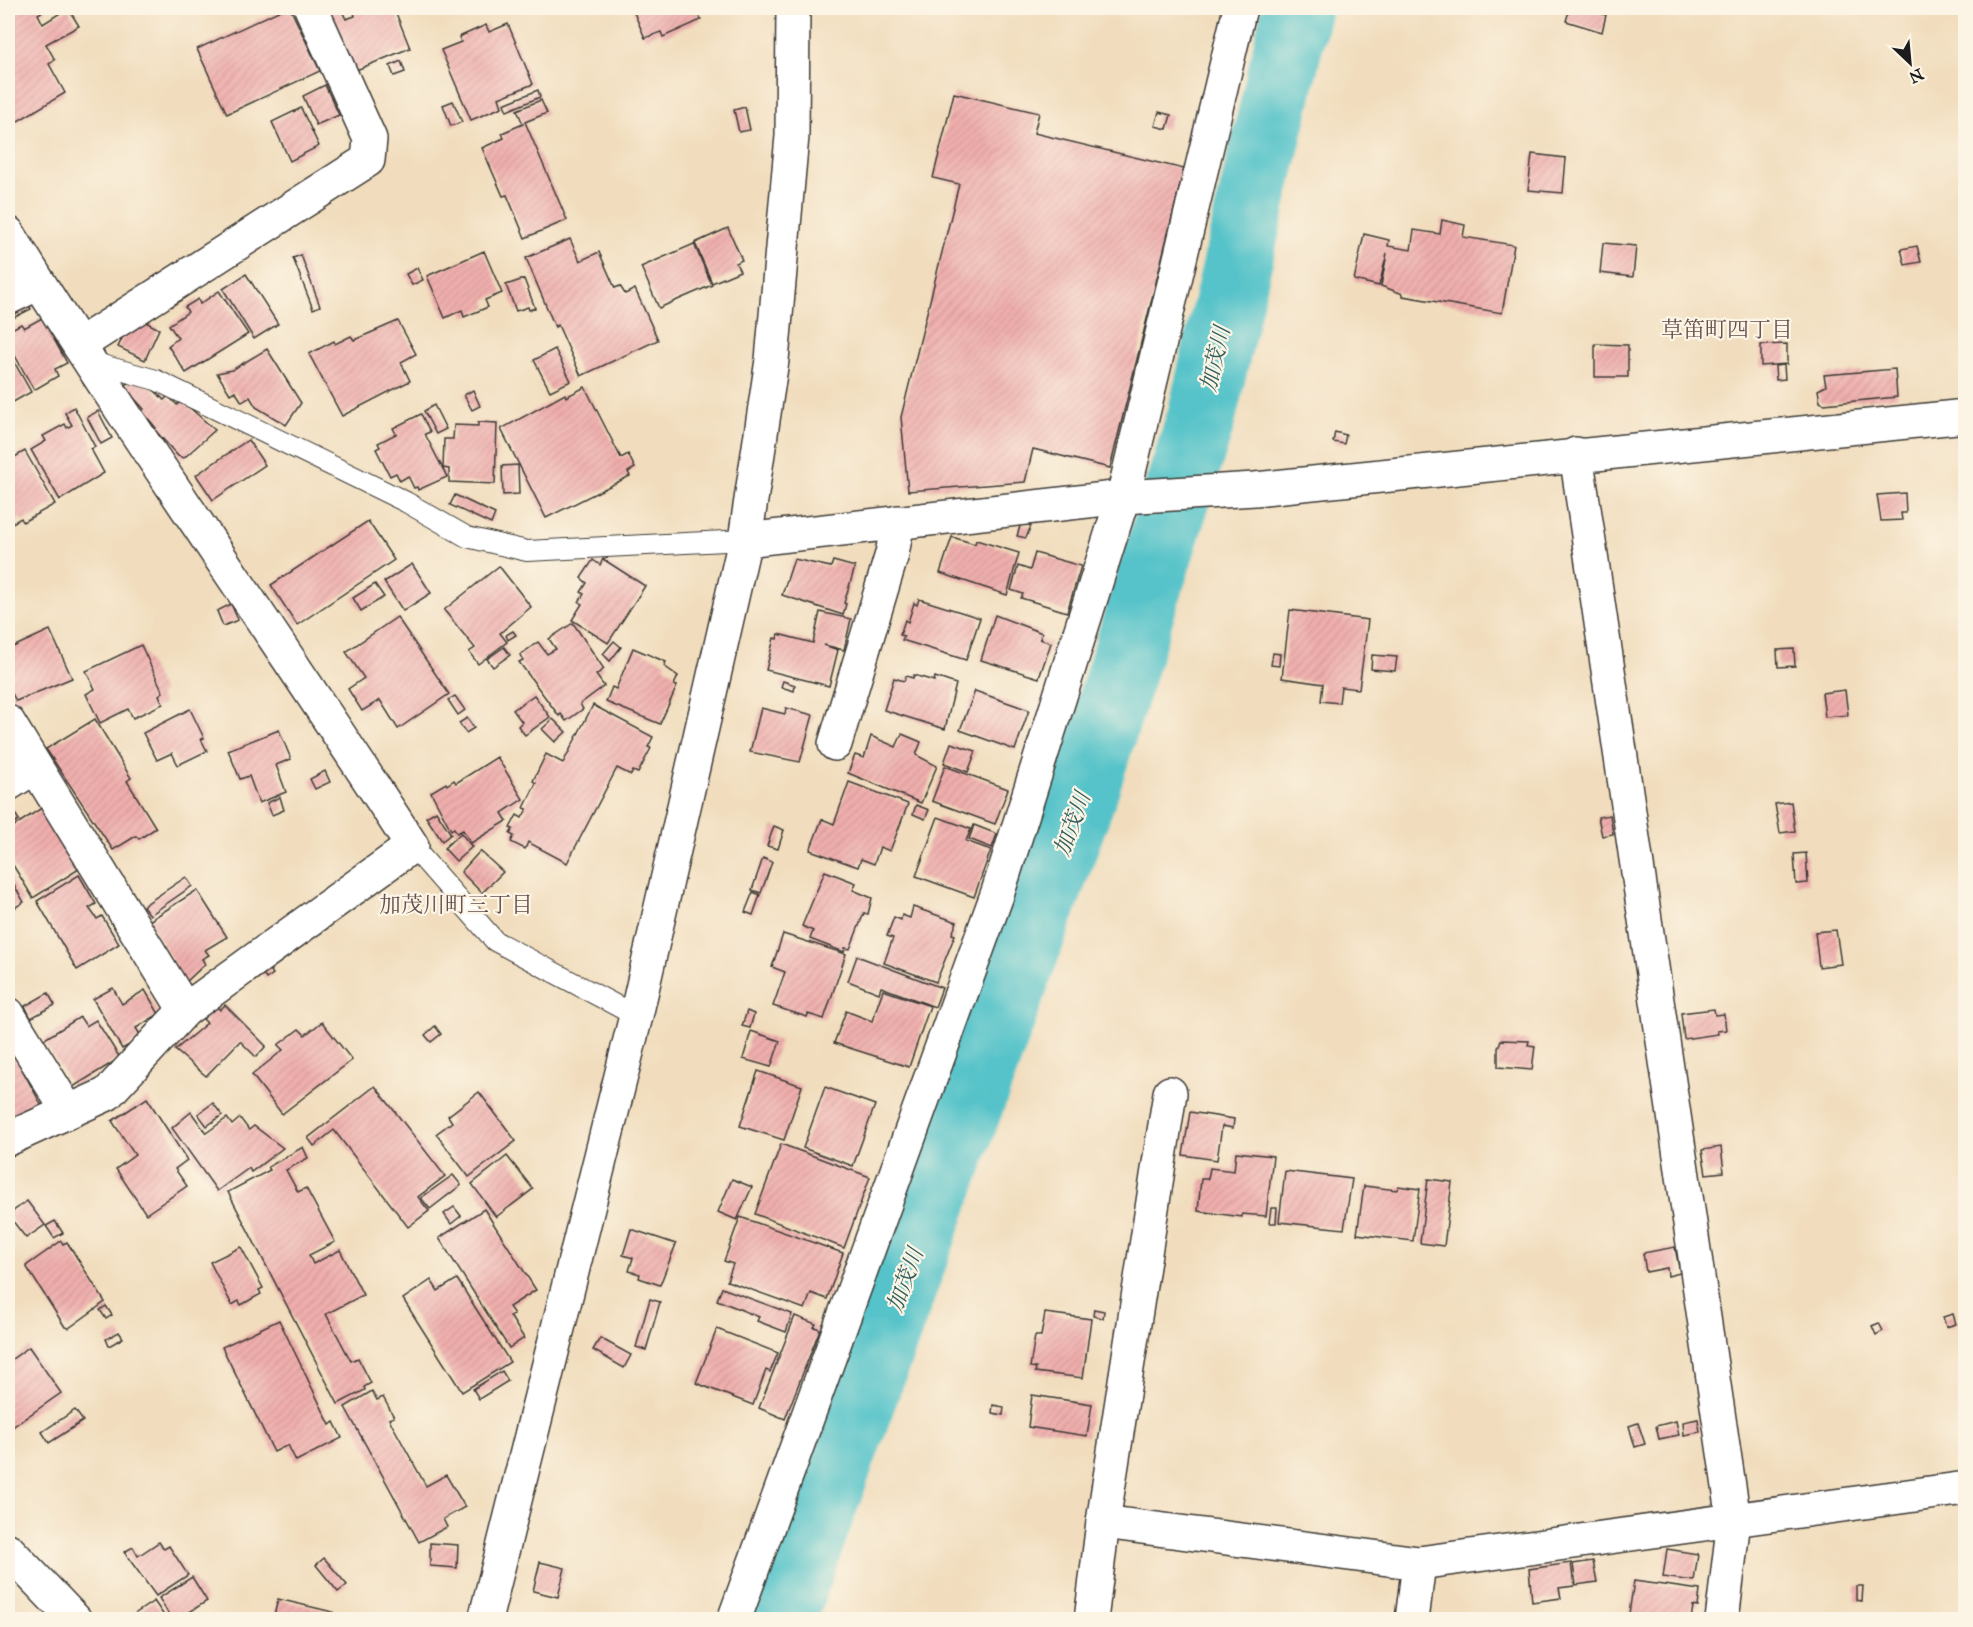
<svg xmlns="http://www.w3.org/2000/svg" width="1973" height="1627" font-family="'IM FELL Great Primer','Noto Serif JP',serif">
<defs>
<pattern id="building-hatch" width="6" height="6" patternUnits="userSpaceOnUse" patternTransform="scale(1.5)"><rect width="6" height="6" fill="#f0afad"/><path d="M-1 1l2-2M0 6l6-6M5 7l2-2" fill="none" stroke="#cd9694"/></pattern>
</defs>
<rect width="100%" height="100%" fill="#fcf5e5"/>
<filter id="ink" filterUnits="userSpaceOnUse"><feTurbulence type="fractalNoise" baseFrequency=".0167" numOctaves="2"/><feDisplacementMap in="SourceGraphic" scale="12" xChannelSelector="R" yChannelSelector="G"/><feConvolveMatrix kernelMatrix="1 2 1 2 8 2 1 2 1" color-interpolation-filters="sRGB"/></filter>
<filter id="wash" filterUnits="userSpaceOnUse"><feTurbulence type="fractalNoise" baseFrequency=".008" numOctaves="4" result="noise"/><feDisplacementMap in="SourceGraphic" scale="24" xChannelSelector="R" yChannelSelector="G"/><feGaussianBlur stdDeviation="1.35" result="paint"/><feColorMatrix in="noise" values="0 0 0 0 0 0 0 0 0 0 0 0 0 0 0 0 0 1.4 0 .05"/><feComposite in="paint" operator="in"/></filter>
<g filter="url(#wash)">
<rect width="100%" height="100%" fill="#f1ddbd"/>
<g fill="none" stroke-linecap="round" stroke-linejoin="round">
<polyline stroke="#55c3c9" stroke-width="69" points="781,1620 1084,790 1201,419 1297,8"/>
</g>
<g id="blocks">
<g fill="url(#building-hatch)">
<polygon points="8,8 48,8 38,14 43,24 68,8 79,26 46,44 55,60 49,64 65,93 8,127"/>
<polygon points="285,8 290,8 320,71 227,114 197,49"/>
<polygon points="357,8 394,8 410,48 354,71 330,13 341,9 346,19 355,16 353,9"/>
<polygon points="490,8 500,8 501,10 492,13"/>
<polygon points="632,8 695,8 701,20 663,37 661,32 645,38"/>
<polygon points="1570,8 1592,8 1591,10 1606,15 1602,32 1566,21"/>
<polygon points="508,24 533,84 499,98 502,107 471,120 441,50 461,42 459,37 486,25 489,32"/>
<polygon points="401,61 405,72 394,76 390,66"/>
<polygon points="325,85 339,115 316,125 303,96"/>
<polygon points="538,90 540,97 507,111 504,104"/>
<polygon points="954,93 1039,113 1034,133 1184,169 1110,468 1033,449 1025,482 908,491 901,417 959,184 933,178"/>
<polygon points="541,100 547,113 525,122 567,220 525,238 507,195 503,196 482,148 504,138 502,133 523,124 517,110"/>
<polygon points="453,101 462,122 451,126 443,105"/>
<polygon points="745,107 750,130 739,132 734,110"/>
<polygon points="301,108 319,146 290,161 272,122"/>
<polygon points="1159,112 1171,115 1167,129 1155,126"/>
<polygon points="1532,154 1566,158 1563,193 1528,190"/>
<polygon points="1442,220 1465,225 1463,237 1514,245 1502,313 1403,296 1403,294 1381,286 1387,253 1379,286 1354,280 1364,234 1389,240 1388,246 1411,250 1414,230 1440,234"/>
<polygon points="728,228 742,260 736,263 740,271 712,283 695,243"/>
<polygon points="570,239 580,261 599,252 615,288 620,286 625,294 635,289 658,340 581,376 558,325 555,327 526,258"/>
<polygon points="1603,243 1636,246 1633,277 1600,273"/>
<polygon points="694,244 712,285 659,308 641,267"/>
<polygon points="1917,246 1921,262 1905,265 1901,249"/>
<polygon points="484,251 502,293 485,300 488,307 464,317 462,310 445,318 427,276"/>
<polygon points="301,255 320,306 313,309 293,258"/>
<polygon points="417,268 423,280 412,285 406,274"/>
<polygon points="246,274 278,324 254,339 223,289"/>
<polygon points="524,279 535,308 529,310 528,307 516,311 506,285"/>
<polygon points="219,291 248,334 186,373 168,346 178,338 169,325 188,312 185,307 198,299 200,304"/>
<polygon points="26,299 31,309 9,320 8,309"/>
<polygon points="42,318 67,363 55,369 58,376 34,390 8,343 8,331 21,324 24,328"/>
<polygon points="140,319 159,329 145,360 118,347 126,330"/>
<polygon points="398,321 416,354 401,362 410,381 342,416 309,354 334,341 335,344 351,336 354,340"/>
<polygon points="1595,344 1628,345 1628,377 1595,377"/>
<polygon points="1787,344 1787,364 1761,366 1761,345"/>
<polygon points="267,349 301,403 286,425 256,407 250,397 242,402 235,391 230,394 217,373 232,370"/>
<polygon points="555,349 571,381 550,391 534,360"/>
<polygon points="8,351 31,392 8,405"/>
<polygon points="1784,365 1785,379 1776,380 1775,366"/>
<polygon points="1895,369 1897,397 1824,404 1820,402 1818,390 1826,386 1824,375"/>
<polygon points="133,379 151,387 164,400 168,396 177,405 181,400 215,430 184,458 178,456 154,429 156,428 142,411 144,409 124,387"/>
<polygon points="585,387 621,458 628,454 635,468 628,472 630,476 546,518 501,429 565,394 566,397"/>
<polygon points="473,390 480,406 472,410 464,395"/>
<polygon points="434,405 446,429 436,434 424,411"/>
<polygon points="74,407 95,447 91,449 104,473 60,500 31,450 46,441 43,436 65,424 67,428 72,425 65,413"/>
<polygon points="98,411 112,438 101,444 87,417"/>
<polygon points="421,414 430,432 425,434 447,477 418,490 417,487 414,488 408,476 400,481 396,473 390,476 376,449 380,447 378,443 396,434 393,428"/>
<polygon points="478,422 497,423 495,484 449,482 449,469 443,468 444,439 453,439 454,425 478,426"/>
<polygon points="1335,432 1346,435 1344,444 1333,442"/>
<polygon points="248,440 265,465 213,500 196,475"/>
<polygon points="25,451 55,504 23,522 21,518 9,525 8,455 10,453 13,458"/>
<polygon points="518,465 519,494 503,495 502,466"/>
<polygon points="1905,493 1906,513 1901,513 1902,520 1881,521 1877,495"/>
<polygon points="455,495 495,514 491,524 450,505"/>
<polygon points="368,521 394,560 297,625 271,585"/>
<polygon points="1021,523 1031,526 1026,538 1017,536"/>
<polygon points="952,537 975,544 976,540 1019,553 1007,595 940,573"/>
<polygon points="1035,553 1081,566 1067,612 1021,598 1023,594 1011,590 1018,566 1030,570"/>
<polygon points="603,559 645,586 608,643 572,620 582,604 579,602 584,594 581,592 587,583 581,578 593,560 600,565"/>
<polygon points="794,559 831,567 833,561 855,567 844,603 846,604 843,615 782,595"/>
<polygon points="412,564 431,593 403,611 384,582"/>
<polygon points="499,566 531,607 500,633 507,642 478,664 469,652 475,648 444,610"/>
<polygon points="375,584 384,597 361,611 353,598"/>
<polygon points="919,599 980,618 966,660 902,640 904,636 900,635 905,620 908,622 914,603 917,605"/>
<polygon points="231,604 238,620 223,626 217,611"/>
<polygon points="1290,610 1368,620 1359,689 1341,687 1339,703 1321,701 1323,684 1282,678"/>
<polygon points="820,612 851,619 844,650 824,645 838,650 829,686 766,670 774,638 777,639 778,634 813,643"/>
<polygon points="995,615 1042,633 1040,639 1051,643 1039,678 981,660"/>
<polygon points="397,617 449,694 398,729 380,700 362,711 348,689 364,678 346,652"/>
<polygon points="573,623 604,669 596,675 604,686 580,704 583,709 566,721 561,714 559,716 519,662 523,660 520,655 538,642 547,654 556,649 549,639"/>
<polygon points="50,630 72,678 16,701 8,686 8,636 13,647"/>
<polygon points="513,631 516,635 508,640 506,635"/>
<polygon points="614,641 621,647 610,661 603,654"/>
<polygon points="141,645 163,692 159,695 163,704 133,718 128,709 100,723 86,694 95,689 86,671"/>
<polygon points="504,647 510,655 493,667 487,659"/>
<polygon points="633,648 666,662 664,666 678,676 674,685 677,686 660,724 606,702 612,687 616,689"/>
<polygon points="1794,649 1795,666 1778,667 1777,650"/>
<polygon points="1273,653 1280,654 1279,666 1271,665"/>
<polygon points="1372,655 1397,657 1395,671 1371,669"/>
<polygon points="914,675 934,681 935,677 956,684 945,729 884,710 894,678 904,681 906,676 913,678"/>
<polygon points="783,681 795,685 794,691 781,687"/>
<polygon points="1845,690 1848,715 1825,717 1822,693"/>
<polygon points="975,691 1029,710 1015,750 960,730"/>
<polygon points="534,695 550,717 525,735 518,726 522,722 513,710"/>
<polygon points="455,696 465,710 458,715 448,700"/>
<polygon points="593,705 653,737 648,747 651,748 638,773 633,771 631,775 617,768 567,863 528,842 525,849 511,842 514,836 510,834 513,829 510,828 517,815 522,818 527,809 524,808 536,783 533,781 546,754 563,763"/>
<polygon points="761,708 785,714 786,708 813,715 800,762 750,752"/>
<polygon points="190,709 204,738 201,739 207,751 178,765 172,753 157,760 143,733"/>
<polygon points="467,718 474,728 466,733 459,723"/>
<polygon points="95,719 131,778 127,781 156,828 139,839 136,836 113,850 46,749"/>
<polygon points="553,719 566,732 555,742 542,729"/>
<polygon points="279,730 291,759 276,765 286,792 259,803 249,776 240,779 228,750"/>
<polygon points="902,734 921,742 916,755 937,766 921,803 848,773 855,755 864,758 871,736 896,747"/>
<polygon points="951,743 976,751 968,772 944,763"/>
<polygon points="497,757 523,799 502,813 507,821 471,843 463,830 457,833 454,828 451,830 431,792 446,783 447,785 454,780 456,783"/>
<polygon points="945,766 1008,789 995,824 932,801"/>
<polygon points="325,771 330,782 315,789 310,779"/>
<polygon points="849,782 908,804 890,851 880,847 874,864 861,859 858,867 810,850 822,819 834,824"/>
<polygon points="280,797 284,810 272,815 267,803"/>
<polygon points="8,802 19,820 8,827"/>
<polygon points="1791,802 1795,831 1780,833 1775,804"/>
<polygon points="916,805 929,810 925,819 913,814"/>
<polygon points="43,807 79,869 33,898 8,857 8,830"/>
<polygon points="436,811 451,834 442,841 426,817"/>
<polygon points="1610,815 1613,834 1602,836 1598,817"/>
<polygon points="938,817 971,829 966,841 991,850 974,897 916,876"/>
<polygon points="974,825 997,834 992,848 969,839"/>
<polygon points="774,826 784,830 778,849 767,846"/>
<polygon points="461,833 472,847 456,861 444,848"/>
<polygon points="480,851 503,872 482,893 461,872"/>
<polygon points="1806,853 1808,883 1796,884 1794,854"/>
<polygon points="763,858 772,862 761,893 752,890"/>
<polygon points="825,871 856,883 853,890 872,898 868,914 864,913 850,949 845,948 844,952 810,939 813,931 802,926"/>
<polygon points="8,875 24,902 8,912"/>
<polygon points="79,875 96,904 89,908 97,919 102,916 119,944 77,970 37,901"/>
<polygon points="186,877 192,886 150,915 143,906"/>
<polygon points="197,890 227,937 205,950 209,955 202,959 205,964 185,983 149,921"/>
<polygon points="753,892 760,895 753,915 745,912"/>
<polygon points="913,907 957,922 952,934 955,935 936,982 884,963 893,938 887,936 894,917 901,920 902,915 910,918"/>
<polygon points="1836,930 1841,964 1819,967 1815,932"/>
<polygon points="783,934 846,954 824,1019 808,1014 807,1017 773,1006 785,972 772,967"/>
<polygon points="857,956 942,988 935,1007 881,987 879,993 848,981"/>
<polygon points="264,960 273,974 266,979 257,965"/>
<polygon points="113,988 122,1004 145,990 159,1014 136,1028 142,1038 122,1049 93,999"/>
<polygon points="883,990 930,1006 909,1067 834,1043 846,1011 872,1021"/>
<polygon points="48,993 55,1005 31,1018 25,1006"/>
<polygon points="225,1005 266,1046 256,1057 240,1041 206,1076 175,1050 207,1023 203,1019 216,1006 220,1010"/>
<polygon points="1714,1009 1715,1015 1724,1014 1726,1030 1717,1031 1718,1034 1684,1039 1681,1013"/>
<polygon points="747,1011 754,1014 750,1028 742,1026"/>
<polygon points="80,1017 86,1026 96,1020 120,1058 73,1087 43,1040"/>
<polygon points="322,1022 352,1060 282,1114 252,1075 283,1050 278,1045 299,1029 305,1035"/>
<polygon points="435,1026 441,1034 431,1042 425,1035"/>
<polygon points="751,1031 780,1041 771,1067 743,1059"/>
<polygon points="1501,1040 1529,1041 1528,1045 1535,1046 1532,1070 1498,1067 1498,1048"/>
<polygon points="12,1051 43,1108 8,1135 8,1053"/>
<polygon points="758,1071 802,1086 784,1140 740,1126"/>
<polygon points="375,1086 445,1176 418,1197 429,1211 408,1227 334,1130 314,1146 308,1138"/>
<polygon points="825,1087 875,1105 853,1166 803,1148"/>
<polygon points="479,1092 516,1141 469,1177 436,1134 452,1122 448,1116"/>
<polygon points="147,1098 187,1160 175,1169 187,1186 146,1214 116,1169 135,1155 112,1121"/>
<polygon points="213,1103 222,1115 207,1126 198,1114"/>
<polygon points="191,1112 206,1133 227,1118 232,1125 240,1118 249,1130 254,1126 283,1148 251,1172 249,1168 217,1191 172,1128"/>
<polygon points="1190,1112 1234,1119 1233,1128 1222,1126 1217,1160 1183,1155"/>
<polygon points="781,1144 870,1177 844,1248 755,1214"/>
<polygon points="303,1147 308,1158 286,1170 298,1192 306,1188 335,1242 309,1255 313,1264 340,1250 363,1295 326,1314 351,1361 358,1358 371,1383 364,1387 365,1390 338,1404 228,1192 270,1170 268,1167"/>
<polygon points="1721,1147 1724,1172 1706,1174 1702,1150"/>
<polygon points="1236,1152 1273,1156 1266,1216 1242,1214 1242,1217 1198,1211 1201,1179 1208,1179 1210,1168 1234,1171"/>
<polygon points="507,1156 533,1189 496,1217 472,1184"/>
<polygon points="1285,1171 1352,1179 1344,1229 1279,1222"/>
<polygon points="453,1175 461,1185 430,1209 421,1198"/>
<polygon points="732,1179 752,1187 737,1220 718,1212"/>
<polygon points="1428,1179 1452,1182 1444,1246 1420,1243"/>
<polygon points="1364,1186 1397,1190 1398,1186 1420,1189 1413,1241 1357,1234"/>
<polygon points="27,1201 45,1225 26,1238 8,1215"/>
<polygon points="454,1207 461,1216 451,1224 444,1214"/>
<polygon points="1271,1208 1277,1208 1276,1223 1269,1223"/>
<polygon points="484,1209 536,1290 509,1307 514,1314 510,1316 524,1338 509,1348 439,1238"/>
<polygon points="740,1217 843,1253 827,1299 811,1293 805,1309 727,1281 733,1264 724,1261"/>
<polygon points="55,1221 63,1233 54,1238 46,1226"/>
<polygon points="631,1229 676,1244 660,1285 639,1278 640,1274 629,1271 633,1258 623,1255"/>
<polygon points="61,1241 63,1244 67,1242 105,1302 69,1328 65,1327 26,1266"/>
<polygon points="241,1247 263,1288 259,1290 261,1294 241,1305 239,1301 232,1305 210,1262"/>
<polygon points="1675,1247 1680,1273 1668,1276 1667,1268 1646,1272 1643,1253"/>
<polygon points="457,1279 510,1362 462,1392 403,1299 431,1280 438,1291"/>
<polygon points="722,1288 792,1314 786,1332 757,1321 759,1317 717,1300"/>
<polygon points="650,1299 660,1302 646,1350 636,1347"/>
<polygon points="106,1306 112,1315 106,1319 100,1310"/>
<polygon points="1094,1309 1104,1311 1103,1318 1093,1316"/>
<polygon points="1045,1313 1091,1319 1083,1378 1035,1372 1036,1368 1030,1367 1035,1336 1041,1336"/>
<polygon points="1953,1314 1956,1324 1946,1327 1943,1317"/>
<polygon points="795,1316 816,1324 814,1327 820,1329 785,1419 759,1408"/>
<polygon points="279,1320 330,1425 334,1422 342,1438 296,1461 288,1445 274,1452 222,1347"/>
<polygon points="1879,1323 1883,1331 1876,1335 1872,1326"/>
<polygon points="717,1329 778,1353 770,1372 766,1370 753,1405 696,1383"/>
<polygon points="119,1332 123,1338 109,1346 106,1339"/>
<polygon points="600,1338 631,1355 624,1368 593,1350"/>
<polygon points="29,1347 61,1393 8,1430 8,1362"/>
<polygon points="502,1371 508,1381 479,1399 473,1389"/>
<polygon points="372,1391 377,1400 383,1397 394,1417 389,1419 426,1486 446,1475 465,1507 443,1519 447,1527 419,1542 345,1407"/>
<polygon points="1032,1395 1092,1404 1087,1436 1028,1427"/>
<polygon points="993,1405 1004,1407 1003,1415 992,1413"/>
<polygon points="75,1410 83,1421 49,1443 42,1432"/>
<polygon points="1698,1419 1700,1432 1684,1435 1683,1422"/>
<polygon points="1676,1421 1679,1435 1659,1439 1656,1426"/>
<polygon points="1638,1423 1645,1444 1635,1447 1629,1426"/>
<polygon points="159,1542 164,1549 169,1546 188,1575 156,1596 124,1552 133,1547 138,1556"/>
<polygon points="430,1543 458,1545 457,1568 430,1566"/>
<polygon points="1667,1549 1698,1554 1694,1581 1663,1577"/>
<polygon points="324,1558 347,1585 338,1592 316,1565"/>
<polygon points="1593,1561 1597,1582 1576,1585 1573,1564"/>
<polygon points="540,1562 565,1568 558,1597 533,1591"/>
<polygon points="1571,1563 1574,1586 1559,1588 1561,1598 1532,1602 1529,1569"/>
<polygon points="192,1577 207,1601 183,1616 185,1620 172,1620 159,1598"/>
<polygon points="1634,1581 1700,1590 1698,1607 1693,1606 1691,1620 1628,1620"/>
<polygon points="1856,1586 1863,1586 1862,1601 1856,1600"/>
<polygon points="278,1599 333,1612 332,1620 273,1620"/>
<polygon points="154,1601 167,1620 131,1620 130,1617"/>
<polygon points="1858,1615 1873,1619 1873,1620 1857,1620"/>
</g>
</g>
</g>
<g filter="url(#ink)">
<use href="#blocks" fill-opacity="0" stroke="#3c3934" stroke-width="1.5"/>
<g fill="none" stroke-linecap="round" stroke-linejoin="round">
<g stroke="#3c3934" stroke-width="22">
<g id="service">
<polyline points="88,361 156,380 406,502 467,537 527,551 745,540"/>
<polyline points="412,846 495,941 636,1016"/>
</g>
</g>
<g stroke="#3c3934" stroke-width="36">
<g id="minor">
<path d="M8,233C136,441 280,640 412,846L185,1010L107,1094L8,1139"/>
<polyline points="8,298 39,283"/>
<polyline points="79,345 368,160 370,139 311,8"/>
<polyline points="1576,454 1734,1520 1722,1620"/>
<polyline points="745,540 1123,497 1255,489 1966,416"/>
<polyline points="8,722 185,1010"/>
<polyline points="835,744 892,554 898,522"/>
<polyline points="8,784 35,767"/>
<polyline points="8,1014 68,1111"/>
<polyline points="1103,1522 1419,1563 1966,1488"/>
<polyline points="8,1550 75,1620"/>
<polyline points="734,1620 998,892 1123,497 1240,8"/>
<polyline points="1091,1620 1103,1522 1170,1093"/>
<polyline points="1412,1620 1419,1563"/>
</g>
</g>
<g stroke="#3c3934" stroke-width="36">
<polyline id="tertiary" points="485,1620 636,1016 745,540 772,360 792,136 793,8"/>
</g>
<use href="#service" stroke="#fff" stroke-width="20"/>
<use href="#minor" stroke="#fff" stroke-width="33"/>
<use href="#tertiary" stroke="#fff" stroke-width="33"/>
</g>
</g>
<g text-anchor="middle" dominant-baseline="central" stroke-width="4.5" stroke-linejoin="round" paint-order="stroke">
<g font-size="22" fill="#664f4f" stroke="#fcf5e5">
<text x="1727" y="329">草笛町四丁目</text>
<text x="456" y="904">加茂川町三丁目</text>
</g>
<g font-size="22" font-style="italic" fill="#335f61" stroke="#fcf5e5">
<text transform="translate(1215 359) rotate(-77)">加茂川</text>
<text transform="translate(1072 824) rotate(-70)">加茂川</text>
<text transform="translate(905 1280) rotate(-70)">加茂川</text>
</g>
</g>
<rect width="1973" height="1627" fill="none" stroke="#fcf5e5" stroke-width="30"/>
<g transform="translate(1910 63) rotate(154)" stroke="#fcf5e5" stroke-width="4.5" paint-order="stroke">
<path d="M0-4.5L10 22L0 15L-10 22Z" fill="#1c1c1c"/>
<text y="-9" font-size="16" font-weight="bold" text-anchor="middle" fill="#1c1c1c">N</text>
</g>
</svg>
